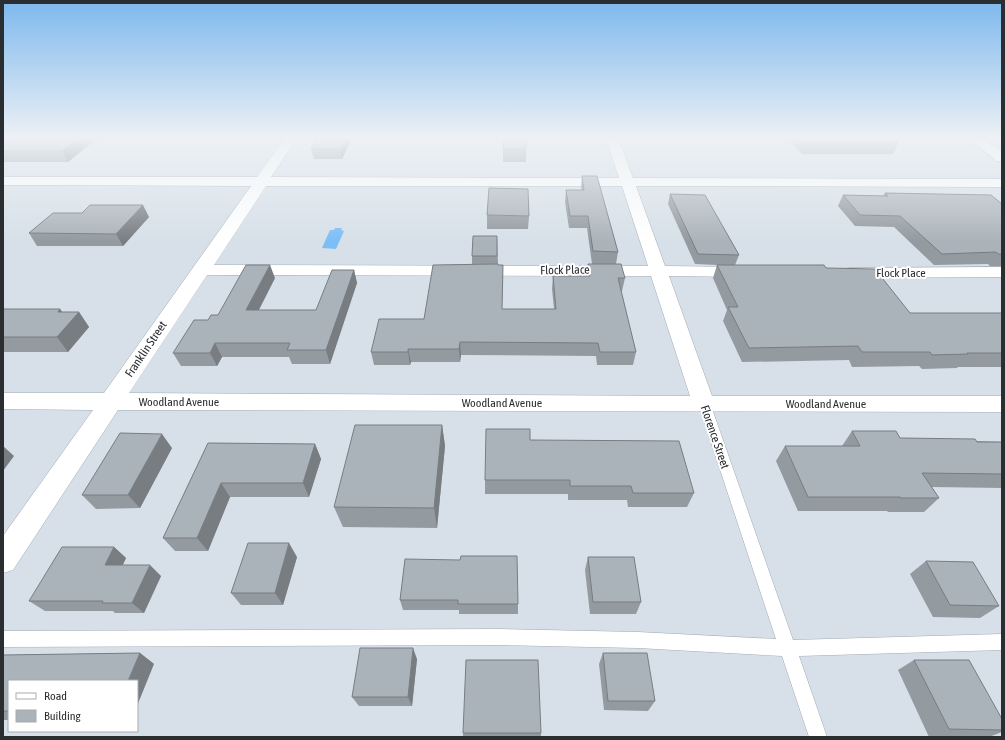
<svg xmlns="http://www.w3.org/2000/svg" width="1005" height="740" font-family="'Asap Condensed',sans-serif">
<rect width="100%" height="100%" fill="#d7e0e8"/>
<polygon fill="#7cbef5" points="335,228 342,228 341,230 344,231 336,249 322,248 330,230 334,230"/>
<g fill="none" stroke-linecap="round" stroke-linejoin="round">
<g stroke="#a3abb2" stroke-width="1">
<polygon id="lane" points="704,399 708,400 710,403 793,640 1002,634 1002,650 799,656 827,737 809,737 782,656 638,648 498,645 3,647 3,631 498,629 638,632 776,639 698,403 700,400"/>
</g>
<g stroke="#a3abb2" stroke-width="1">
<g id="street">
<path d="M285,138H297L271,177L619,178L606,138H618L633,178L1002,179V187L636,186L665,266L742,267L748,268L751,272L748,276L742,277L669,276L712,396H1002V412L118,410L13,570L3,573V536L93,410L3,409V393H104L251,186L3,185V177H257ZM266,186H622L648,266L214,265ZM207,275L651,276L690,396L129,393Z"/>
<polygon points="968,138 982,138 1002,152 1002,162 997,161"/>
<polygon points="1002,267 1002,277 849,278 843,277 840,273 843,269 849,268"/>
</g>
</g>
<use href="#lane" fill="#fff" fill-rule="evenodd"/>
<use href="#street" fill="#fff" fill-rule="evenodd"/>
</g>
<g fill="#939aa0">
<polygon points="3,138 97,138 68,162 3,162"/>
<polygon points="318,138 352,138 342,159 314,159 311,149"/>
<polygon points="787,138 892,138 898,143 893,154 802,154"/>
<rect x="503" y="149" width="23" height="13"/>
<polygon points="582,176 618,252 616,264 592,264 587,228 569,228 565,202 566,190 582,190 581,188"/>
<polygon points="885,193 1002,204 1002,266 990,266 988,264 934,265 894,227 855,226 838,206 843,195 883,196"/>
<polygon points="670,194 739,255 735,265 826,268 910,313 1002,313 1002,367 958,367 957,368 922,369 919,366 852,367 849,360 742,362 723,321 727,310 713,278 717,265 695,264 668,204"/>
<polygon points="82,213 149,217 123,246 37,246 29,233"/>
<polygon points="487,215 529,216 528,229 487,229"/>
<polygon points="497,236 498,264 472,264 472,256"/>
<polygon points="588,264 625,278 622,291 621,291 636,352 633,365 597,365 596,356 461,355 460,362 411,362 410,365 374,365 371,352 424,319 498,265 503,265 502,309 554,309 552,289 553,276 586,276"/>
<polygon points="354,270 357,283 330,364 292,364 289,357 222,357 217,366 181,366 173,353 208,320 218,315 275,278 259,310 316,310"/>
<polygon points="3,309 60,309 62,312 79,312 89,327 68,352 3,352"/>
<polygon points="442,425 445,446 437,528 343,527 334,507"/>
<polygon points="852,431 900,438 1002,442 1002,488 932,487 939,498 924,512 888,512 887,511 798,511 776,461 785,446 842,446"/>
<polygon points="530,440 694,493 687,507 628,507 627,500 568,500 568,494 485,494 485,480"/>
<polygon points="208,443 315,444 321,459 309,497 230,497 208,551 175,551 163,538"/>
<polygon points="172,448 140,508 96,509 82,495"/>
<polygon points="114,547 126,558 123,565 161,576 144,613 115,613 113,611 45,611 29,601"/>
<polygon points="297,557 283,605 241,605 231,593"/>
<polygon points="588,557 641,602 636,614 590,614 585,570"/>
<polygon points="405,559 518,604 518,614 459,614 459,610 403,610 400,600"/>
<polygon points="926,561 999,606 980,618 933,617 910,574"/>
<polygon points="140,653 154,664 9,681 9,720 3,720 3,655"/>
<polygon points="603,653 655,701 648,711 604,710 599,664"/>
<polygon points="417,659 412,706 359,706 352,697"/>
<polygon points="914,660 1002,719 1002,732 989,737 929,737 898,670"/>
<rect x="463" y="733" width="78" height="4"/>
</g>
<g fill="#787d82">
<polygon points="79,138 97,138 68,162 62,151"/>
<polygon points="346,138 352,138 342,159 340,149"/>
<polygon points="143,205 149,217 123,246 116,234"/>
<polygon points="270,265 275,278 252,323 246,310"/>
<polygon points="354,270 357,283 330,364 326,350"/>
<polygon points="60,309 70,322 79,312 89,327 68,352 57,337 58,312"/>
<polygon points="460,342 461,355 460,362 459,349"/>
<polygon points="215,343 222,357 217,366 210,353"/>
<polygon points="408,349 411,362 410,365 408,352"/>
<polygon points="442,425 445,446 437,528 434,508"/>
<polygon points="162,434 172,448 140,508 128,495"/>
<polygon points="315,444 321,459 309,497 303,483"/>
<polygon points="3,446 14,456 3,471"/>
<polygon points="221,483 230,497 208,551 197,538"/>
<polygon points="289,543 297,557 283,605 275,593"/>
<polygon points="114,547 126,558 117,576 105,565"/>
<polygon points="150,565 161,576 144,613 132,603"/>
<polygon points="413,648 417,659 412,706 408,697"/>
<polygon points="140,653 154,664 137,706 137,681 128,681"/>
</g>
<g fill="#abb3ba" stroke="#787d82">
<polygon points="3,138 79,138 62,151 3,151"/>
<polygon points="318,138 346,138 340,149 311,149"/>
<polygon points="504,138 526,138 526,149 503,149"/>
<polygon points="802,138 892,138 898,143 806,143"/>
<polygon points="582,176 597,176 618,252 593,251 588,216 570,216 566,190 584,190"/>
<polygon points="489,188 528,189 529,216 487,215"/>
<polygon points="885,193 991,195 1002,204 1002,254 998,254 996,252 942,254 900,216 860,215 843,195 888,196"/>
<polygon points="670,194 705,195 739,255 698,254"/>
<polygon points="90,205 143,205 116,234 29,233 53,213 82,213"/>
<polygon points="473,236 497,236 497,256 472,256"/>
<polygon points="498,264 498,265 503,265 502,309 556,309 553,276 590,276 588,264 621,264 625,278 618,278 636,352 600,352 598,343 460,342 459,349 408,349 408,352 371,352 379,319 424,319 433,265"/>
<polygon points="246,265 270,265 246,310 316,310 332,270 354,270 326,350 287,350 290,343 215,343 210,353 173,353 194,320 208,320 211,315 218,315"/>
<polygon points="717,265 824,265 826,268 875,269 910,313 1002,313 1002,353 967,353 968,354 932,355 930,352 862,352 858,346 749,348 728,307 738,307"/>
<polygon points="3,309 60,309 58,312 79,312 57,337 3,337"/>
<polygon points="355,425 442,425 434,508 334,507"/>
<polygon points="486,429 530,429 530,440 679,441 694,493 633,493 631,486 570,486 570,480 485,480"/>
<polygon points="852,431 896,431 900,438 975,439 977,442 1002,442 1002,474 922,473 939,498 901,498 900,497 808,497 785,446 860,446"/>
<polygon points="120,433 162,434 128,495 82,495"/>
<polygon points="208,443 315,444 303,483 221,483 197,538 163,538"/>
<polygon points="248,543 289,543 275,593 231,593"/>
<polygon points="62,547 114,547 105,565 150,565 132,603 102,603 103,601 29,601"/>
<polygon points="461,556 517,556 518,604 458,604 458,600 400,600 405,559 460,560"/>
<polygon points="588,557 634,557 641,602 593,602"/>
<polygon points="926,561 973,562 999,606 950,605"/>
<polygon points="360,648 413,648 408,697 352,697"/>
<polygon points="140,653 128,681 9,681 9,711 3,711 3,655"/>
<polygon points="603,653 647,653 655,701 608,701"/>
<polygon points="466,660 538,660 541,733 463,733"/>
<polygon points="914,660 969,660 1002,719 1002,730 949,729"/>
</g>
<linearGradient id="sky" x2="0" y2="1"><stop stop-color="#7db8ed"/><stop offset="0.57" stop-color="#edf1f5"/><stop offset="1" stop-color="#edf1f5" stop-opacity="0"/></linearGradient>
<rect width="1005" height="242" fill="url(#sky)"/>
<g text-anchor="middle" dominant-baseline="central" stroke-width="4" stroke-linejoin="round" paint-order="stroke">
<g font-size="12" fill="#2b2e31" stroke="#fff">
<text transform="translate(565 270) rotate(-1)">Flock Place</text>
<text x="901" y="273">Flock Place</text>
<text transform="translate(146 349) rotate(-56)">Franklin Street</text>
<text x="179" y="402">Woodland Avenue</text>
<text x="502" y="403">Woodland Avenue</text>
<text x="826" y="404">Woodland Avenue</text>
<text transform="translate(715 437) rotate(71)">Florence Street</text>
</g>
</g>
<rect width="1005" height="740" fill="none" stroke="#2b2e31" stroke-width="8"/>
<rect x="8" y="680" width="130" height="52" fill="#ffffff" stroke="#aaabad"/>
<rect x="16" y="693" width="20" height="6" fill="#ffffff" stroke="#aaabad"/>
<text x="44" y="700" font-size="12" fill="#2b2e31">Road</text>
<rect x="16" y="710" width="20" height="12" fill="#abb3ba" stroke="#aaabad"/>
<text x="44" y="720" font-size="12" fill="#2b2e31">Building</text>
</svg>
